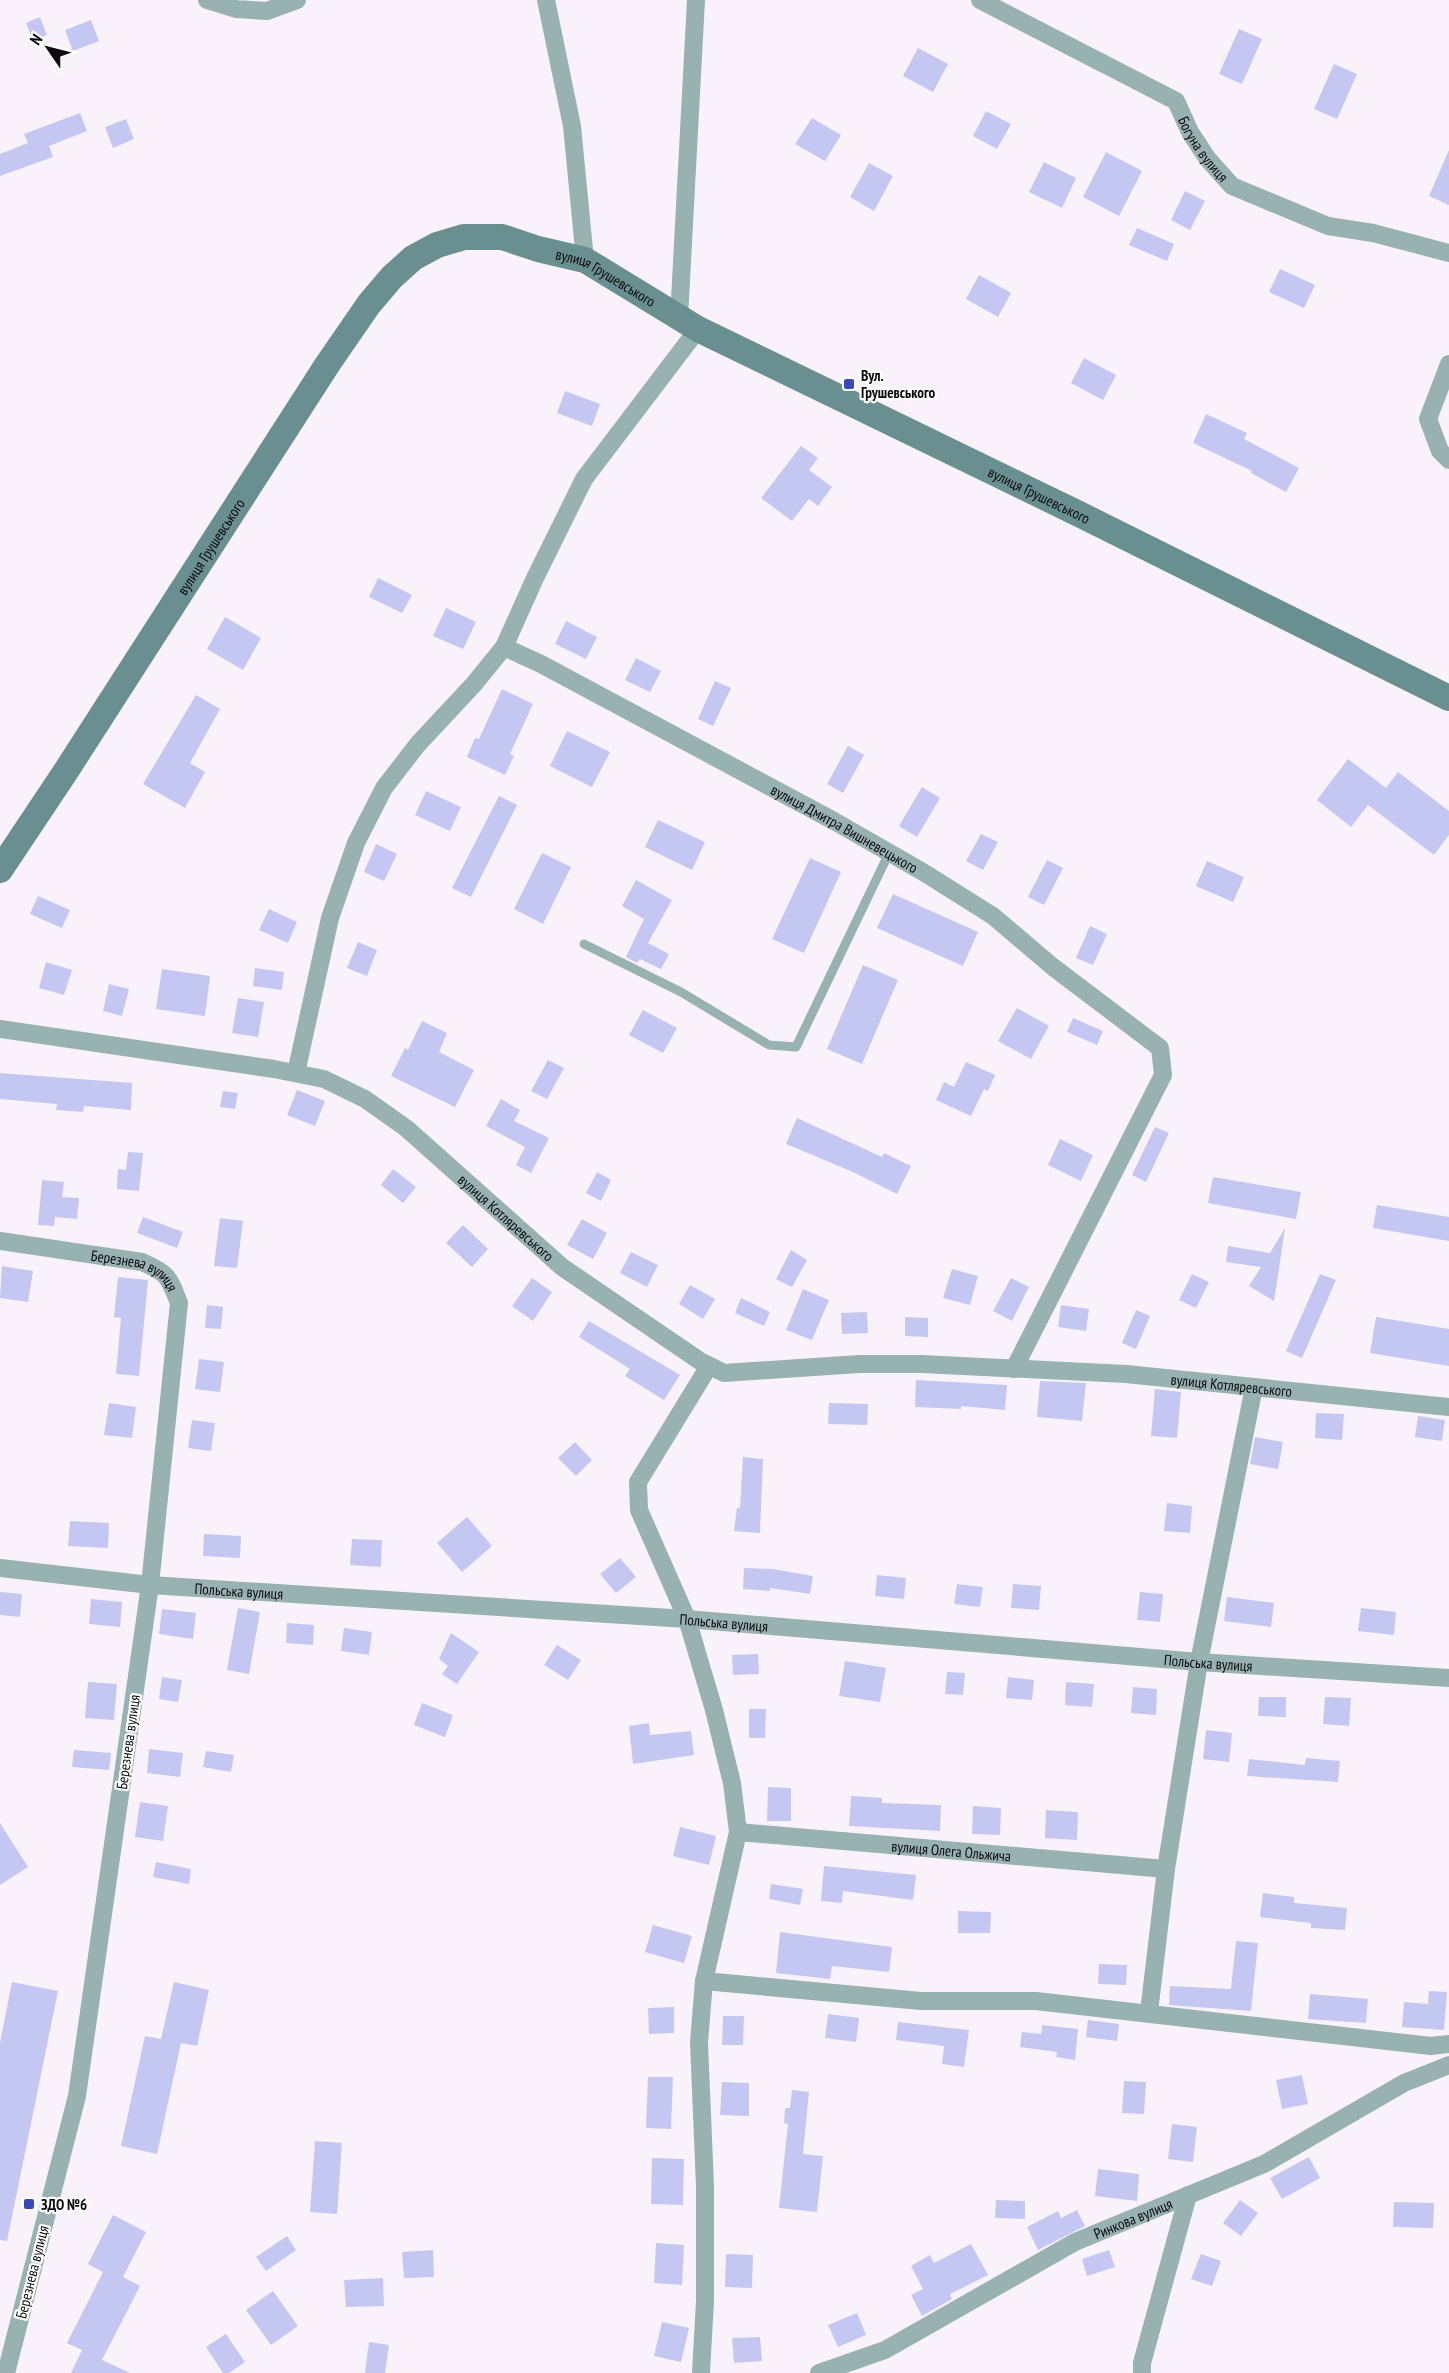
<svg xmlns="http://www.w3.org/2000/svg" width="1449" height="2373" font-family="'PT Sans Narrow',sans-serif">
<rect width="100%" height="100%" fill="#faf2fa"/>
<g fill="#c5c7f3">
<polygon points="40,17 47,35 33,41 26,23"/>
<polygon points="91,20 99,41 73,51 65,30"/>
<polygon points="1239,29 1262,39 1242,84 1219,74"/>
<polygon points="918,48 948,64 933,92 903,76"/>
<polygon points="1334,64 1357,74 1337,119 1314,109"/>
<polygon points="986,111 1011,124 997,149 973,136"/>
<polygon points="80,113 87,131 49,146 53,157 0,176 0,154 28,143 24,134"/>
<polygon points="812,118 841,135 825,161 795,144"/>
<polygon points="126,119 134,139 113,148 105,127"/>
<polygon points="1449,150 1449,205 1429,196"/>
<polygon points="1106,152 1142,171 1119,216 1083,197"/>
<polygon points="1044,162 1076,178 1062,208 1029,192"/>
<polygon points="869,163 893,176 874,211 850,197"/>
<polygon points="1185,191 1205,201 1190,230 1171,220"/>
<polygon points="1137,228 1174,244 1167,261 1129,245"/>
<polygon points="1280,269 1315,285 1304,308 1269,292"/>
<polygon points="979,275 1011,293 998,317 966,299"/>
<polygon points="1084,358 1116,375 1103,400 1071,383"/>
<polygon points="565,391 600,404 592,426 557,413"/>
<polygon points="1206,414 1247,433 1244,439 1299,468 1286,492 1251,473 1252,471 1193,443"/>
<polygon points="801,446 818,458 809,470 832,487 818,506 809,499 792,521 761,498"/>
<polygon points="378,578 412,595 402,613 369,597"/>
<polygon points="446,608 476,622 463,649 433,636"/>
<polygon points="225,617 261,638 243,670 207,649"/>
<polygon points="566,621 597,637 586,659 555,644"/>
<polygon points="636,658 661,671 650,692 625,680"/>
<polygon points="715,681 731,688 713,726 698,719"/>
<polygon points="502,689 533,704 510,754 514,756 505,775 467,757 475,738 479,739"/>
<polygon points="196,695 220,709 190,763 205,772 185,808 143,784"/>
<polygon points="567,731 610,752 592,787 550,766"/>
<polygon points="848,746 864,755 843,793 827,784"/>
<polygon points="1348,759 1386,788 1398,772 1449,811 1449,835 1434,855 1368,805 1351,827 1317,800"/>
<polygon points="922,787 940,798 917,837 899,826"/>
<polygon points="426,791 461,807 450,831 415,815"/>
<polygon points="499,796 517,805 471,897 452,888"/>
<polygon points="658,820 705,842 692,870 645,847"/>
<polygon points="981,834 998,842 983,870 966,861"/>
<polygon points="376,844 397,854 384,881 364,872"/>
<polygon points="542,853 571,867 543,924 514,909"/>
<polygon points="810,858 841,872 804,953 772,939"/>
<polygon points="1047,860 1063,868 1044,905 1028,897"/>
<polygon points="1207,861 1244,877 1233,902 1196,886"/>
<polygon points="636,880 672,900 648,943 669,954 661,969 640,959 637,963 626,957 644,919 622,906"/>
<polygon points="893,894 978,932 963,966 877,928"/>
<polygon points="38,896 70,910 62,928 30,914"/>
<polygon points="269,909 297,922 288,943 259,930"/>
<polygon points="1090,926 1107,934 1093,965 1076,958"/>
<polygon points="358,942 377,950 367,976 347,968"/>
<polygon points="46,962 72,970 64,995 39,988"/>
<polygon points="863,965 898,980 862,1064 827,1049"/>
<polygon points="255,968 284,972 282,990 253,986"/>
<polygon points="162,969 210,976 205,1016 156,1009"/>
<polygon points="109,984 129,989 122,1016 103,1011"/>
<polygon points="238,998 264,1002 258,1037 232,1033"/>
<polygon points="1017,1008 1049,1026 1031,1059 998,1041"/>
<polygon points="643,1010 677,1028 663,1053 629,1035"/>
<polygon points="1073,1018 1103,1031 1097,1045 1067,1032"/>
<polygon points="422,1021 447,1033 439,1052 474,1070 455,1107 391,1076 405,1048 408,1050"/>
<polygon points="548,1060 564,1068 547,1099 531,1091"/>
<polygon points="966,1062 995,1075 988,1091 984,1089 971,1116 936,1100 944,1082 954,1087"/>
<polygon points="0,1073 132,1083 131,1110 84,1106 83,1112 56,1110 57,1104 0,1099"/>
<polygon points="297,1090 325,1101 315,1126 287,1115"/>
<polygon points="223,1091 238,1093 235,1109 220,1107"/>
<polygon points="501,1099 520,1110 514,1121 549,1138 531,1173 516,1165 525,1147 486,1126"/>
<polygon points="797,1118 882,1157 884,1153 911,1166 897,1194 853,1172 786,1144"/>
<polygon points="1155,1127 1169,1133 1146,1182 1132,1175"/>
<polygon points="1060,1139 1093,1155 1081,1181 1048,1165"/>
<polygon points="128,1152 143,1153 139,1191 117,1189 118,1169 126,1170"/>
<polygon points="393,1169 416,1187 403,1203 381,1185"/>
<polygon points="597,1172 611,1180 601,1201 586,1193"/>
<polygon points="1213,1177 1301,1192 1296,1219 1208,1203"/>
<polygon points="42,1180 64,1182 62,1197 79,1198 77,1219 55,1217 54,1226 38,1225"/>
<polygon points="1377,1205 1449,1217 1449,1241 1373,1228"/>
<polygon points="143,1217 183,1232 177,1248 137,1233"/>
<polygon points="220,1218 243,1221 237,1268 214,1266"/>
<polygon points="582,1219 607,1233 593,1259 567,1245"/>
<polygon points="463,1225 488,1249 472,1267 446,1243"/>
<polygon points="1285,1228 1280,1262 1274,1301 1249,1286 1261,1267 1226,1262 1228,1246 1270,1253"/>
<polygon points="791,1250 807,1260 792,1287 776,1279"/>
<polygon points="631,1252 658,1265 647,1287 620,1273"/>
<polygon points="2,1266 33,1271 28,1302 0,1298"/>
<polygon points="952,1269 978,1276 970,1305 943,1298"/>
<polygon points="1192,1274 1209,1282 1196,1308 1179,1300"/>
<polygon points="1320,1274 1336,1280 1302,1358 1286,1351"/>
<polygon points="118,1277 148,1280 139,1376 116,1374 121,1318 114,1317"/>
<polygon points="532,1278 552,1292 533,1321 512,1306"/>
<polygon points="1011,1278 1029,1287 1012,1321 993,1311"/>
<polygon points="690,1285 715,1299 703,1319 679,1304"/>
<polygon points="803,1289 829,1300 812,1340 786,1330"/>
<polygon points="741,1298 770,1312 764,1326 735,1313"/>
<polygon points="207,1305 223,1307 221,1329 205,1328"/>
<polygon points="1061,1305 1089,1309 1086,1331 1058,1327"/>
<polygon points="1136,1310 1150,1316 1136,1349 1122,1343"/>
<polygon points="867,1312 868,1333 842,1334 841,1313"/>
<polygon points="905,1317 928,1318 928,1337 905,1336"/>
<polygon points="1376,1317 1449,1329 1449,1366 1370,1353"/>
<polygon points="589,1321 680,1375 664,1400 625,1376 630,1369 579,1337"/>
<polygon points="199,1359 224,1362 220,1392 195,1389"/>
<polygon points="916,1380 1007,1385 1005,1410 961,1406 961,1409 915,1407"/>
<polygon points="1040,1381 1086,1383 1082,1421 1037,1417"/>
<polygon points="1155,1389 1181,1392 1177,1438 1151,1436"/>
<polygon points="109,1403 136,1407 132,1438 104,1435"/>
<polygon points="829,1403 868,1404 867,1425 828,1424"/>
<polygon points="1316,1413 1344,1414 1342,1440 1315,1438"/>
<polygon points="1418,1416 1445,1420 1442,1441 1415,1437"/>
<polygon points="192,1420 215,1423 211,1451 188,1448"/>
<polygon points="1255,1437 1283,1442 1278,1469 1250,1464"/>
<polygon points="575,1442 592,1460 576,1476 558,1458"/>
<polygon points="743,1457 763,1459 760,1533 734,1531 737,1508 740,1508"/>
<polygon points="1167,1503 1192,1506 1190,1533 1164,1531"/>
<polygon points="467,1517 492,1546 462,1572 437,1543"/>
<polygon points="70,1521 109,1523 108,1548 68,1546"/>
<polygon points="204,1534 241,1536 240,1558 203,1556"/>
<polygon points="352,1539 382,1540 381,1567 350,1565"/>
<polygon points="620,1558 636,1577 616,1593 600,1574"/>
<polygon points="744,1568 773,1569 813,1576 810,1594 770,1588 770,1591 743,1589"/>
<polygon points="877,1575 906,1578 904,1599 875,1596"/>
<polygon points="957,1584 983,1587 980,1607 954,1604"/>
<polygon points="1013,1584 1041,1586 1039,1610 1011,1608"/>
<polygon points="0,1592 22,1594 20,1617 0,1615"/>
<polygon points="1140,1592 1163,1594 1160,1622 1137,1620"/>
<polygon points="1227,1597 1274,1603 1271,1627 1224,1621"/>
<polygon points="91,1599 122,1602 120,1627 89,1624"/>
<polygon points="238,1608 260,1612 249,1674 227,1670"/>
<polygon points="1361,1608 1396,1612 1394,1635 1358,1631"/>
<polygon points="162,1609 196,1613 193,1639 159,1634"/>
<polygon points="287,1623 314,1625 313,1645 286,1643"/>
<polygon points="344,1628 372,1632 369,1655 341,1651"/>
<polygon points="451,1633 479,1652 457,1684 442,1674 448,1666 439,1659"/>
<polygon points="557,1645 581,1660 568,1680 544,1665"/>
<polygon points="758,1654 759,1674 733,1675 732,1655"/>
<polygon points="845,1661 886,1668 880,1702 839,1696"/>
<polygon points="947,1672 965,1673 963,1695 945,1694"/>
<polygon points="162,1677 182,1680 178,1702 159,1699"/>
<polygon points="1008,1677 1034,1680 1032,1700 1006,1698"/>
<polygon points="88,1682 117,1684 114,1720 85,1718"/>
<polygon points="1066,1682 1094,1684 1092,1707 1065,1705"/>
<polygon points="1133,1687 1157,1689 1156,1715 1131,1713"/>
<polygon points="1259,1697 1286,1697 1286,1717 1258,1716"/>
<polygon points="1325,1697 1351,1698 1349,1726 1323,1724"/>
<polygon points="422,1703 453,1715 445,1737 414,1725"/>
<polygon points="749,1709 766,1709 765,1738 749,1738"/>
<polygon points="649,1723 650,1735 691,1731 694,1755 633,1764 629,1726"/>
<polygon points="1206,1730 1232,1733 1229,1762 1203,1759"/>
<polygon points="149,1749 183,1753 180,1777 147,1773"/>
<polygon points="74,1750 111,1753 109,1770 72,1767"/>
<polygon points="206,1751 234,1755 231,1772 203,1767"/>
<polygon points="1306,1758 1340,1761 1338,1782 1247,1776 1249,1759 1305,1765"/>
<polygon points="768,1787 791,1788 791,1821 767,1821"/>
<polygon points="851,1796 882,1798 882,1803 941,1805 940,1831 849,1826"/>
<polygon points="140,1802 168,1806 163,1841 135,1837"/>
<polygon points="973,1806 1001,1808 1000,1835 972,1834"/>
<polygon points="1046,1810 1078,1812 1077,1840 1045,1838"/>
<polygon points="0,1823 28,1867 0,1885"/>
<polygon points="680,1827 716,1836 709,1865 673,1856"/>
<polygon points="156,1862 191,1869 189,1884 153,1877"/>
<polygon points="824,1866 916,1875 913,1900 843,1891 842,1903 821,1901"/>
<polygon points="771,1884 803,1889 800,1905 769,1899"/>
<polygon points="1263,1893 1294,1897 1294,1903 1347,1908 1345,1930 1311,1928 1311,1923 1260,1917"/>
<polygon points="958,1911 991,1912 990,1933 958,1933"/>
<polygon points="653,1925 692,1936 684,1963 645,1952"/>
<polygon points="780,1932 892,1947 889,1972 832,1966 830,1979 776,1973"/>
<polygon points="1236,1941 1258,1943 1251,2011 1169,2005 1170,1986 1231,1989"/>
<polygon points="1099,1964 1127,1965 1126,1985 1098,1984"/>
<polygon points="12,1982 58,1991 7,2241 0,2240 0,2043"/>
<polygon points="174,1982 209,1990 197,2046 181,2043 157,2154 121,2146 145,2036 161,2039"/>
<polygon points="1429,1991 1447,1992 1444,2030 1402,2027 1404,2002 1428,2004"/>
<polygon points="1310,1994 1368,1999 1366,2023 1308,2019"/>
<polygon points="674,2007 674,2033 649,2034 648,2008"/>
<polygon points="828,2014 859,2018 856,2042 825,2038"/>
<polygon points="723,2016 744,2016 743,2045 722,2045"/>
<polygon points="1088,2020 1119,2024 1117,2041 1086,2037"/>
<polygon points="898,2022 969,2030 964,2067 942,2064 944,2046 896,2040"/>
<polygon points="1042,2025 1078,2029 1075,2060 1056,2057 1057,2052 1020,2047 1022,2032 1041,2034"/>
<polygon points="1302,2075 1308,2104 1282,2109 1276,2080"/>
<polygon points="648,2077 673,2077 671,2129 646,2128"/>
<polygon points="1124,2081 1146,2082 1144,2114 1122,2113"/>
<polygon points="722,2082 749,2083 749,2116 720,2115"/>
<polygon points="792,2090 809,2092 803,2154 823,2156 817,2212 779,2208 788,2124 784,2123 785,2108 790,2108"/>
<polygon points="1172,2124 1197,2127 1193,2162 1168,2159"/>
<polygon points="315,2141 342,2143 337,2214 310,2212"/>
<polygon points="1309,2157 1320,2178 1282,2199 1270,2178"/>
<polygon points="652,2158 684,2159 683,2205 651,2204"/>
<polygon points="1098,2169 1139,2174 1137,2201 1095,2196"/>
<polygon points="996,2200 1025,2201 1025,2219 995,2218"/>
<polygon points="1240,2200 1258,2213 1241,2236 1223,2223"/>
<polygon points="1394,2202 1434,2203 1433,2228 1393,2227"/>
<polygon points="1077,2210 1085,2226 1038,2250 1027,2227 1058,2211 1061,2218"/>
<polygon points="113,2215 146,2232 123,2277 140,2286 102,2360 130,2373 71,2373 82,2350 67,2343 103,2272 88,2264"/>
<polygon points="287,2236 296,2250 266,2271 256,2257"/>
<polygon points="656,2243 684,2245 682,2285 654,2283"/>
<polygon points="971,2244 988,2275 950,2294 952,2299 922,2316 911,2295 923,2289 911,2266 930,2255 934,2263"/>
<polygon points="433,2250 434,2277 404,2278 402,2252"/>
<polygon points="1109,2250 1115,2267 1087,2276 1082,2259"/>
<polygon points="726,2254 753,2255 752,2288 725,2287"/>
<polygon points="1201,2254 1221,2261 1212,2286 1191,2279"/>
<polygon points="383,2278 384,2306 346,2307 344,2280"/>
<polygon points="273,2291 298,2326 271,2345 246,2310"/>
<polygon points="857,2313 866,2335 838,2347 828,2325"/>
<polygon points="662,2322 689,2328 681,2362 654,2356"/>
<polygon points="226,2334 245,2362 229,2373 223,2373 206,2347"/>
<polygon points="760,2337 762,2361 734,2363 732,2338"/>
<polygon points="369,2342 389,2345 385,2373 365,2373"/>
</g>
<g fill="none" stroke-linecap="round" stroke-linejoin="round">
<polyline stroke="#98b1b1" stroke-width="9" points="584,944 681,992 769,1045 796,1047 889,853"/>
<g stroke="#98b1b1" stroke-width="18">
<polyline points="207,0 236,9 267,11 297,0"/>
<polyline points="546,0 572,126 585,260"/>
<path id="s1" d="M980,0L1176,101L1190,132L1207,158L1232,186L1328,226L1373,233L1449,253"/>
<polyline points="679,318 696,0"/>
<polyline points="1449,364 1428,419 1440,451 1449,460"/>
<path id="s2" d="M504,647L541,664L834,821L923,872L993,916L1053,967L1160,1048L1163,1075L1014,1369"/>
<path id="s3" d="M0,1029L274,1069L324,1079L365,1099L406,1128L562,1267L700,1361L724,1373L859,1364H922L1126,1374L1449,1407"/>
<polyline points="296,1073 330,918 356,843 384,788 418,744 474,684 504,647 535,578 584,479 698,329"/>
<path id="s4" d="M0,1241L142,1262C168,1273 169,1277 179,1303L150,1585L77,2096L6,2373"/>
<path id="s5" d="M0,1568L150,1585L687,1619L1199,1662L1449,1678"/>
<path id="s6" d="M738,1832L1166,1869"/>
<polyline points="704,1981 921,2001 1036,2001 1431,2046 1449,2044"/>
<polyline points="1149,2012 1166,1869 1199,1662 1254,1387"/>
<polyline points="701,2373 705,2301 705,2186 699,2042 704,1981 738,1832 732,1783 714,1710 687,1619 639,1510 638,1482 709,1366"/>
<path id="s7" d="M819,2373L885,2350L1075,2242L1264,2164L1404,2083L1449,2065"/>
<polyline points="1142,2373 1142,2363 1188,2195"/>
</g>
<path stroke="#6a8f90" stroke-width="26" id="s8" d="M0,870L66,771L327,365L369,304L392,277L413,258L437,245L464,237H502L538,249L585,260L698,329L1077,513L1449,698"/>
</g>
<g fill="#3849bc" stroke="#fff" stroke-width="2">
<rect x="843" y="378" width="12" height="12" rx="3"/>
<rect x="23" y="2198" width="12" height="12" rx="3"/>
</g>
<g text-anchor="middle" dominant-baseline="central" stroke-width="4.5" stroke-linejoin="round" paint-order="stroke">
<g font-size="15" fill="#0d0b0d" stroke="#fff">
<text stroke="none"><textPath href="#s1" startOffset="276">Богуна вулиця</textPath></text>
<text stroke="none"><textPath href="#s8" startOffset="945">вулиця Грушевського</textPath></text>
<text stroke="none"><textPath href="#s8" startOffset="1431">вулиця Грушевського</textPath></text>
<text stroke="none"><textPath href="#s8" startOffset="386">вулиця Грушевського</textPath></text>
<text stroke="none"><textPath href="#s2" startOffset="386">вулиця Дмитра Вишневецького</textPath></text>
<text stroke="none"><textPath href="#s3" startOffset="558">вулиця Котляревського</textPath></text>
<text stroke="none"><textPath href="#s4" startOffset="140">Березнева вулиця</textPath></text>
<text stroke="none"><textPath href="#s3" startOffset="1335">вулиця Котляревського</textPath></text>
<text stroke="none"><textPath href="#s5" startOffset="240">Польська вулиця</textPath></text>
<text stroke="none"><textPath href="#s5" startOffset="726">Польська вулиця</textPath></text>
<text stroke="none"><textPath href="#s5" startOffset="1212">Польська вулиця</textPath></text>
<text transform="translate(128 1742) rotate(-82)">Березнева вулиця</text>
<text stroke="none"><textPath href="#s6" startOffset="214">вулиця Олега Ольжича</textPath></text>
<text stroke="none"><textPath href="#s7" startOffset="351">Ринкова вулиця</textPath></text>
<text transform="translate(32 2272) rotate(-76)">Березнева вулиця</text>
</g>
<g font-size="15" font-weight="bold" fill="#0d0b0d" stroke="#fff" text-anchor="start">
<text x="861" y="375">Вул.<tspan x="861" dy="17">Грушевського</tspan></text>
<text x="41" y="2204">ЗДО №6</text>
</g>
</g>
<g transform="translate(48 48) rotate(305)" stroke="#ffffff" stroke-width="4.5" paint-order="stroke">
<path d="M0-4.5L10 22L0 15L-10 22Z" fill="#0d0b0d"/>
<text y="-9" font-size="16" font-weight="bold" text-anchor="middle" fill="#0d0b0d">N</text>
</g>
</svg>
